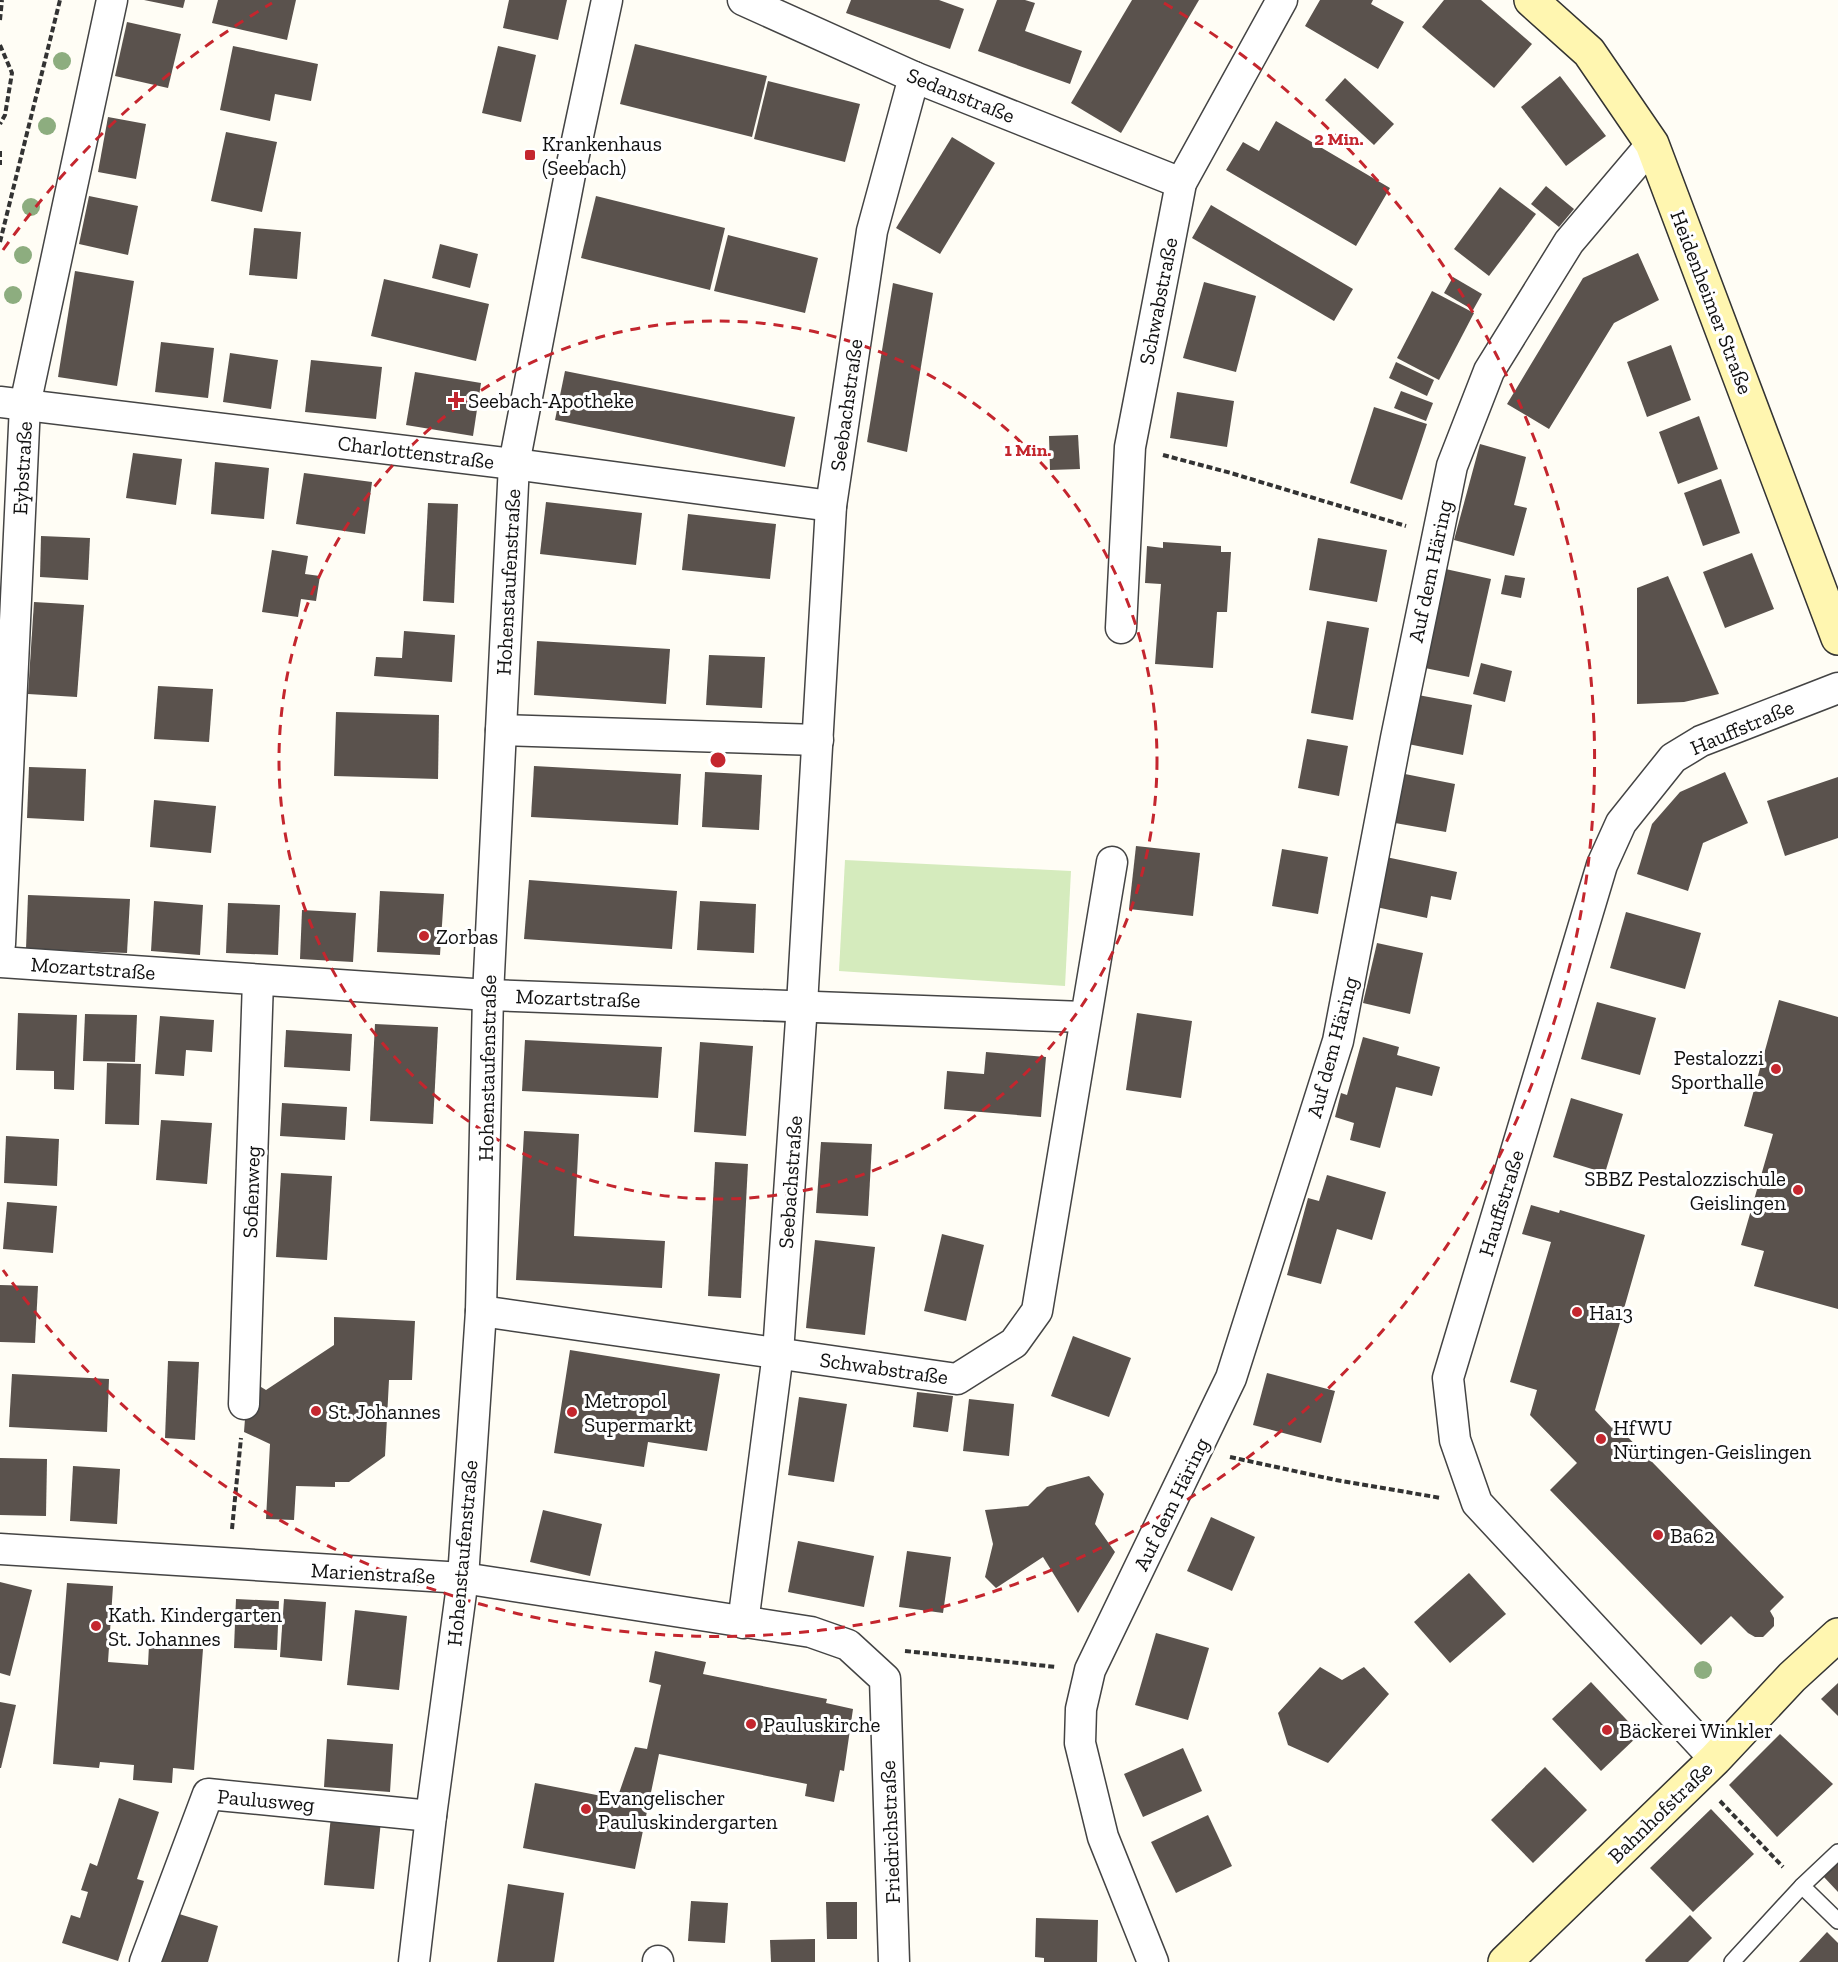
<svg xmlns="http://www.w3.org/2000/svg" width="1838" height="1962" font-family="'Zilla Slab',serif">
<rect width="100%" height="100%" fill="#fffdf5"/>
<polygon fill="#d5ebbd" points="845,860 1071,871 1065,986 839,971"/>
<g fill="#5a524d">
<polygon points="144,0 185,0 183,8"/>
<polygon points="218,0 296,0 287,40 212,23"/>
<polygon points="509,0 567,0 558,40 503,28"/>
<polygon points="851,0 939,0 964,9 950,49 846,13"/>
<polygon points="997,0 1025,0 1035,3 1025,31 1082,51 1070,84 978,51"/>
<polygon points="1132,0 1199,0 1121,133 1071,103"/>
<polygon points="1320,0 1373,0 1371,4 1404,22 1378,69 1305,26"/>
<polygon points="1444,0 1481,0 1532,44 1494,88 1422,27"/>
<polygon points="127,22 181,34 168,88 115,76"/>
<polygon points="635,44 767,76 752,137 620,104"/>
<polygon points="233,46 318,64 311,101 275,94 270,121 220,110"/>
<polygon points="498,46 536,55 521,122 482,113"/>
<polygon points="1560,76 1606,136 1566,166 1521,107"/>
<polygon points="1345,78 1394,124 1374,145 1325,100"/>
<polygon points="768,81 860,104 845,162 754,139"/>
<polygon points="108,117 146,124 136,179 98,172"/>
<polygon points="1276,121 1390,188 1356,246 1226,170 1243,142 1259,151"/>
<polygon points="226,132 277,142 262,212 211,201"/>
<polygon points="952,137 995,163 940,254 896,228"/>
<polygon points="1546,186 1574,209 1559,227 1531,204"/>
<polygon points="1500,187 1536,214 1489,276 1454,249"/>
<polygon points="89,196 138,206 128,255 79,244"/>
<polygon points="596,196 725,228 710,290 581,258"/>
<polygon points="1211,205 1353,289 1334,321 1192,238"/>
<polygon points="254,228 301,232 297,279 249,275"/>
<polygon points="728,235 818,258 805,313 714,291"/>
<polygon points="440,244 478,254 470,288 432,278"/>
<polygon points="1638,253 1659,300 1614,323 1549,429 1507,404 1583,278"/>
<polygon points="75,271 134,281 117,386 58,377"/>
<polygon points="1453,277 1482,294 1473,310 1444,293"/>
<polygon points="384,279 489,304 476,361 371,336"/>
<polygon points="1204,282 1256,296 1236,372 1183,358"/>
<polygon points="893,283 933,293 907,452 867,442"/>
<polygon points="1432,291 1474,313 1439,380 1397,358"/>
<polygon points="161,342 214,348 208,398 155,392"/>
<polygon points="1671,345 1691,400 1647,417 1627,362"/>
<polygon points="230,353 278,360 271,409 223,402"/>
<polygon points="311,360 382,367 376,419 305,412"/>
<polygon points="1396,362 1434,380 1427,396 1389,378"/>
<polygon points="565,371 795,417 785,467 555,420"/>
<polygon points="415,372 481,383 473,436 406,425"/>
<polygon points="1401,391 1433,403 1426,421 1394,408"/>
<polygon points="1177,392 1234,401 1227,447 1170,438"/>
<polygon points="1374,407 1427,424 1402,500 1350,483"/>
<polygon points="1699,416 1718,469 1678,484 1659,432"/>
<polygon points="1078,435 1080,469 1050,470 1049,436"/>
<polygon points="1480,444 1526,457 1514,505 1527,508 1514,556 1454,540"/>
<polygon points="133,453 182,459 176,505 126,498"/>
<polygon points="215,462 269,468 264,519 211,514"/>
<polygon points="304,473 372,482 365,534 296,524"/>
<polygon points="1721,479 1740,533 1703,546 1684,493"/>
<polygon points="546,502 642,513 636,565 540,554"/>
<polygon points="428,503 458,504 454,603 423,601"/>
<polygon points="688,514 776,524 770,579 682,570"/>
<polygon points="41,536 90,538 88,580 40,577"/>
<polygon points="1318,538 1387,550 1377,602 1309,590"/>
<polygon points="1163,542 1221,546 1221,552 1231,552 1227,612 1217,612 1213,668 1155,664 1161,584 1145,583 1147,546 1163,548"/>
<polygon points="272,550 308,556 305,574 320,576 316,601 301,599 298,617 262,612"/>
<polygon points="1752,553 1774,609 1725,628 1703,572"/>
<polygon points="1441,568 1491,579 1469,677 1420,667"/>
<polygon points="1505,575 1525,578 1521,598 1501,594"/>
<polygon points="1668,576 1719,694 1684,702 1637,704 1637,588"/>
<polygon points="34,602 84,605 77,697 28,694"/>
<polygon points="1327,621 1369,628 1353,720 1311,713"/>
<polygon points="404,631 455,635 452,682 374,676 376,657 402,658"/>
<polygon points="537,641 670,649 666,704 534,695"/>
<polygon points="709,655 765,657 762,708 706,705"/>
<polygon points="1481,663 1512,671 1505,702 1473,694"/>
<polygon points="158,686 213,689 209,742 154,739"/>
<polygon points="1418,695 1472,705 1463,755 1408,744"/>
<polygon points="336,712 439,715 438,779 334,776"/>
<polygon points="1307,739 1348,746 1339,796 1298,788"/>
<polygon points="534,766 681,774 678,825 531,817"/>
<polygon points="29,767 86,769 84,821 27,818"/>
<polygon points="705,772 762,775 759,830 702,827"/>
<polygon points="1725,772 1748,823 1703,843 1688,891 1637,874 1652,824 1680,792"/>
<polygon points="1405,774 1455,784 1446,832 1395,823"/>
<polygon points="1838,777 1838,838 1785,856 1767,801"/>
<polygon points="154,800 216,806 211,853 150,847"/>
<polygon points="1136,846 1200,853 1193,916 1129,909"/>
<polygon points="1282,849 1328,857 1318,914 1272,906"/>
<polygon points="1386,857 1457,872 1451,900 1431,896 1427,918 1376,907"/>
<polygon points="529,880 677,891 672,949 524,939"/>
<polygon points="380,891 444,894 440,955 377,952"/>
<polygon points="28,895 130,899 127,953 26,949"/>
<polygon points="154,901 203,905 200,955 151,951"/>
<polygon points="700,901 756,904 754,953 697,950"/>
<polygon points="228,903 280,905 278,955 226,953"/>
<polygon points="302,910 356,913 353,962 300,959"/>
<polygon points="1626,912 1701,933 1685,989 1610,968"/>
<polygon points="1377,943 1423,953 1410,1014 1363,1003"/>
<polygon points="1779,1000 1838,1017 1838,1309 1754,1286 1764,1251 1741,1245 1773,1134 1744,1126"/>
<polygon points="1597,1002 1656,1018 1640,1075 1581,1059"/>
<polygon points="18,1013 77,1015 74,1090 54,1089 54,1071 16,1070"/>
<polygon points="1137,1013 1192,1021 1181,1098 1126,1090"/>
<polygon points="85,1014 137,1015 135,1062 83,1061"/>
<polygon points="160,1016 214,1020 212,1052 186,1050 184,1076 155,1074"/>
<polygon points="375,1024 438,1027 433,1124 370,1121"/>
<polygon points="286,1030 352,1034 350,1071 284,1067"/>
<polygon points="1363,1037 1399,1047 1397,1055 1440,1067 1432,1096 1396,1087 1380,1148 1350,1140 1354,1123 1335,1117 1341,1093 1347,1095"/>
<polygon points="525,1040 662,1047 658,1098 522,1091"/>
<polygon points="700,1042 753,1046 746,1136 694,1132"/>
<polygon points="986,1052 1046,1057 1041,1117 944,1109 947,1071 984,1074"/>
<polygon points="107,1063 141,1064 139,1125 105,1124"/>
<polygon points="1571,1098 1623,1114 1605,1173 1553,1157"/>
<polygon points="282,1103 347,1107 345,1140 280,1136"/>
<polygon points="161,1120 212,1123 207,1184 156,1180"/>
<polygon points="524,1131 579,1134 574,1236 665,1241 662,1288 516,1280"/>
<polygon points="6,1136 59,1139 57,1186 4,1183"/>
<polygon points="821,1142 872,1144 868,1216 816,1213"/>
<polygon points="715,1162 748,1164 741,1298 708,1296"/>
<polygon points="281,1173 332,1176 327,1260 276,1257"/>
<polygon points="1327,1175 1386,1192 1372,1240 1337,1229 1321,1284 1287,1275 1308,1198 1319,1201"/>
<polygon points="7,1202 57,1206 53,1253 3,1249"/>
<polygon points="1531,1205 1559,1213 1560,1210 1645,1235 1595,1410 1612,1428 1616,1425 1784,1597 1770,1611 1774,1618 1774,1626 1763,1637 1755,1637 1748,1633 1731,1616 1701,1645 1550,1490 1577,1463 1530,1415 1537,1390 1510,1382 1551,1242 1522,1234"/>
<polygon points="942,1234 984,1245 966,1321 924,1311"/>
<polygon points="815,1240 875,1247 865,1335 806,1328"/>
<polygon points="0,1285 38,1286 35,1343 0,1342"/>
<polygon points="334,1317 415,1321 412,1380 389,1380 385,1456 349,1482 335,1482 335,1487 296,1486 294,1520 266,1519 270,1444 244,1432 248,1379 266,1390 334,1345"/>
<polygon points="1073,1336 1131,1358 1109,1417 1051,1396"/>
<polygon points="570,1350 720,1374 707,1451 648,1442 644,1467 554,1453"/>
<polygon points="168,1361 199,1362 195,1440 165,1438"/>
<polygon points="1267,1373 1335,1391 1321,1443 1253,1425"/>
<polygon points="12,1374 109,1379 107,1432 9,1427"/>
<polygon points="917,1392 953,1396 948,1432 913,1427"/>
<polygon points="799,1397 847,1404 834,1482 788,1475"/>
<polygon points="969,1399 1014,1404 1009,1456 963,1451"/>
<polygon points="0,1458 47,1459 46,1516 0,1515"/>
<polygon points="73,1466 120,1469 117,1524 70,1521"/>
<polygon points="1089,1476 1104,1494 1095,1524 1115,1552 1078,1613 1043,1557 996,1588 985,1577 993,1544 985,1510 1028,1506 1047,1487"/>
<polygon points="543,1510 602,1524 590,1576 530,1562"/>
<polygon points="1211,1517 1255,1537 1232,1591 1187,1571"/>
<polygon points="798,1541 874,1556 864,1607 788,1592"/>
<polygon points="907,1551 951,1557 943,1613 899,1607"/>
<polygon points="1469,1573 1506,1614 1450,1663 1414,1622"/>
<polygon points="0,1582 32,1590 10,1676 0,1673"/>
<polygon points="67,1583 113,1586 108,1662 148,1665 149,1645 203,1649 194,1770 173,1768 172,1783 133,1780 134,1765 100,1762 99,1768 53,1764"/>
<polygon points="236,1599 279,1601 277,1650 234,1648"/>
<polygon points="284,1599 326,1602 322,1661 280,1657"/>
<polygon points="355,1610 407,1616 399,1690 347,1685"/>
<polygon points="1156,1633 1209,1648 1188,1720 1135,1705"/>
<polygon points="655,1651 706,1662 703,1674 827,1699 826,1703 853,1709 844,1771 840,1770 834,1802 805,1796 807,1784 659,1754 635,1869 523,1848 535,1783 617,1799 635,1747 647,1749 661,1685 649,1682"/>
<polygon points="1320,1667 1342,1680 1364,1667 1389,1694 1328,1763 1288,1745 1278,1713"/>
<polygon points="1591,1682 1640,1734 1601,1771 1552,1719"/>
<polygon points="1838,1683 1838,1716 1821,1699"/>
<polygon points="0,1702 16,1705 1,1768 0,1768"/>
<polygon points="1780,1734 1833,1784 1777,1837 1729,1785"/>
<polygon points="327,1739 393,1744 390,1792 324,1787"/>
<polygon points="1183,1748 1202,1791 1143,1817 1124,1774"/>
<polygon points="1545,1767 1587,1810 1533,1863 1491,1820"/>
<polygon points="119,1798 159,1812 137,1879 144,1881 118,1961 62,1943 71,1915 80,1918 88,1892 81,1890 90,1863 97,1866"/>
<polygon points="1711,1809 1754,1854 1693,1912 1650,1868"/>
<polygon points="1208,1815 1232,1866 1176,1893 1151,1842"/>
<polygon points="331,1816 381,1821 374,1889 324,1885"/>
<polygon points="1838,1862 1838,1892 1823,1876"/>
<polygon points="508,1884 564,1893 554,1962 497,1962"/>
<polygon points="691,1901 728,1903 725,1943 688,1941"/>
<polygon points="826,1902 857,1902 857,1939 827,1939"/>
<polygon points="176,1913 218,1926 208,1962 161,1962"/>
<polygon points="1690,1915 1712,1938 1688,1962 1646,1962 1645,1960"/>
<polygon points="1036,1918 1098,1920 1097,1962 1044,1962 1044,1958 1035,1957"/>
<polygon points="1827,1932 1838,1943 1838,1962 1799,1962"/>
<polygon points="815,1939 815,1962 771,1962 770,1940"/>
</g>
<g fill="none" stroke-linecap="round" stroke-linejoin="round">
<g stroke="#444" stroke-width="18">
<g id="lane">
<polyline points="1838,1852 1802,1886 1838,1921"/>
<polyline points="1732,1962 1802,1886"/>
</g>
</g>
<g stroke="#444" stroke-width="33">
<g id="street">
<polyline points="743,0 914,77 1181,183"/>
<polyline points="0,402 514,464 831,506"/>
<polyline points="1121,628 1130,447 1181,183 1282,0"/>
<polyline points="501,730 818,740"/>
<polyline points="0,944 25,405 112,0"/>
<polyline points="0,962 488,995 1084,1017"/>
<polyline points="481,1311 957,1379 1014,1343 1037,1311 1112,862"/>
<polyline points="244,1404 258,980"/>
<polyline points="0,1549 463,1578 811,1632 848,1645 885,1679 894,1962"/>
<polyline points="743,1623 778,1353 802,1005 831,506 872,231 914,77"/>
<polyline points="1715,1759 1477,1503 1455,1440 1448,1378 1602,865 1621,823 1673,758 1701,741 1838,688"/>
<polyline points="145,1962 208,1794 431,1816"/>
<polyline points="414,1962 431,1816 463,1578 481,1311 488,995 514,464 572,164 607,0"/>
<polyline points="658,1962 658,1961"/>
<polyline points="1153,1962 1103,1837 1080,1743 1081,1709 1090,1670 1231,1378 1338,1041 1396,738 1452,466 1489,371 1569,242 1652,144"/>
</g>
</g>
<g stroke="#333" stroke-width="36">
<g id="secondary">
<polyline points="1531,0 1589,52 1652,144 1838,638"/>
<polyline points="1505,1962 1715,1759 1792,1677 1838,1635"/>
</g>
</g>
<g stroke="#333" stroke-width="4" stroke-dasharray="6 3" stroke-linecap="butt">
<polyline points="0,20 2,0"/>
<polyline points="0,45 12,73 5,115 0,124"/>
<polyline points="0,151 0,165"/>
<polyline points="0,242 60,0"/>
<polyline points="1163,455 1231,473 1406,526"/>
<polyline points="1230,1457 1336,1480 1441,1498"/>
<polyline points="232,1529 241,1438"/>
<polyline points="905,1651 1056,1667"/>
<polyline points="1720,1801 1783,1867"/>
</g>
<use href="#lane" stroke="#fff" stroke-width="15"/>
<use href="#street" stroke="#fff" stroke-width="30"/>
<use href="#secondary" stroke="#fff6b0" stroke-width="33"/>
</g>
<g fill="#8dad7f">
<circle cx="62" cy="61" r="9"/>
<circle cx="47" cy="126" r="9"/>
<circle cx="31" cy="207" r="9"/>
<circle cx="23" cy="255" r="9"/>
<circle cx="13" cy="295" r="9"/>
<circle cx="1703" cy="1670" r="9"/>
</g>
<g fill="none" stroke="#c4262e" stroke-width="3" stroke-dasharray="10 8">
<circle cx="718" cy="760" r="439"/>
<path d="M3 250A878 878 0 0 1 272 3M1164 3A878 878 0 1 1 3 1270"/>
</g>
<g fill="#c4262e" stroke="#fff" stroke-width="2">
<rect x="524" y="149" width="12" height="12" rx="3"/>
<path d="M453 391h6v6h6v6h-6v6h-6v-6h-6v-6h6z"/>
<circle cx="424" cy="936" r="6"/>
<circle cx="1776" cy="1069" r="6"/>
<circle cx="1798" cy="1190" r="6"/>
<circle cx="1577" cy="1312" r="6"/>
<circle cx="316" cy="1411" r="6"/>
<circle cx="572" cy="1412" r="6"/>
<circle cx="1601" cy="1439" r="6"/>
<circle cx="1658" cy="1535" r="6"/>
<circle cx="96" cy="1626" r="6"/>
<circle cx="751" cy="1724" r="6"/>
<circle cx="1607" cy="1730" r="6"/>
<circle cx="586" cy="1809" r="6"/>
</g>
<g text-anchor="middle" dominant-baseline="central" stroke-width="6" stroke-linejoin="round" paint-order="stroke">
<g font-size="21" fill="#111" stroke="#fff">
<text transform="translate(961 95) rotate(22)">Sedanstraße</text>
<text transform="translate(1158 301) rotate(-79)">Schwabstraße</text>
<text transform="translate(1712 302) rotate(69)">Heidenheimer Straße</text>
<text transform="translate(846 405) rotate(-82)">Seebachstraße</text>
<text transform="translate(416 452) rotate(7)">Charlottenstraße</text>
<text transform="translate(22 468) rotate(-87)">Eybstraße</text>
<text transform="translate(1430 571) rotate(-78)">Auf dem Häring</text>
<text transform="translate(508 582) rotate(-87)">Hohenstaufenstraße</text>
<text transform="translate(1742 727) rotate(-23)">Hauffstraße</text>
<text transform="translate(93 968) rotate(4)">Mozartstraße</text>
<text transform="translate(578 998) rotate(2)">Mozartstraße</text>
<text transform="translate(1332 1047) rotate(-75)">Auf dem Häring</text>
<text transform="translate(487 1068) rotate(-89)">Hohenstaufenstraße</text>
<text transform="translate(790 1182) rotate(-86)">Seebachstraße</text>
<text transform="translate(251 1192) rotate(-88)">Sofienweg</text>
<text transform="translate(1501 1203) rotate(-73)">Hauffstraße</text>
<text transform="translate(884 1368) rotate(8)">Schwabstraße</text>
<text transform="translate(1171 1504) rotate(-64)">Auf dem Häring</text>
<text transform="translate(462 1553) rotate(-85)">Hohenstaufenstraße</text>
<text transform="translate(373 1573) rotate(3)">Marienstraße</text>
<text transform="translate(266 1800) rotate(5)">Paulusweg</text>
<text transform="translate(1660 1812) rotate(-44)">Bahnhofstraße</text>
<text transform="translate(890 1832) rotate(-92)">Friedrichstraße</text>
</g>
<g font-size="21" fill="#111" stroke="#fff" text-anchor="start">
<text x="542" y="143">Krankenhaus<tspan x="542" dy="24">(Seebach)</tspan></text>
<text x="468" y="400">Seebach-Apotheke</text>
<text x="436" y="936">Zorbas</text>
<text x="1764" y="1057" text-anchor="end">Pestalozzi<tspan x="1764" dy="24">Sporthalle</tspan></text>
<text x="1786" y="1178" text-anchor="end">SBBZ Pestalozzischule<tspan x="1786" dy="24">Geislingen</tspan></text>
<text x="1589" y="1312">Ha13</text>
<text x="584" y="1400">Metropol<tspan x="584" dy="24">Supermarkt</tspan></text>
<text x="328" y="1411">St. Johannes</text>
<text x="1613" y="1427">HfWU<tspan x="1613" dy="24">Nürtingen-Geislingen</tspan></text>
<text x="1670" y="1535">Ba62</text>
<text x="108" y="1614">Kath. Kindergarten<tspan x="108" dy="24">St. Johannes</tspan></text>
<text x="763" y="1724">Pauluskirche</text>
<text x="1619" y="1730">Bäckerei Winkler</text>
<text x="598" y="1797">Evangelischer<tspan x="598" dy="24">Pauluskindergarten</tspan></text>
</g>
</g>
<circle cx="718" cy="760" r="9" fill="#c4262e" stroke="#fff" stroke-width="3"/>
<g font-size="18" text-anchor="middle" font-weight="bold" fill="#c4262e" stroke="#fff" stroke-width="6" stroke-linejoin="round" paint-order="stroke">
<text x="1339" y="145">2 Min.</text>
<text x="1028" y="456">1 Min.</text>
</g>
</svg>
